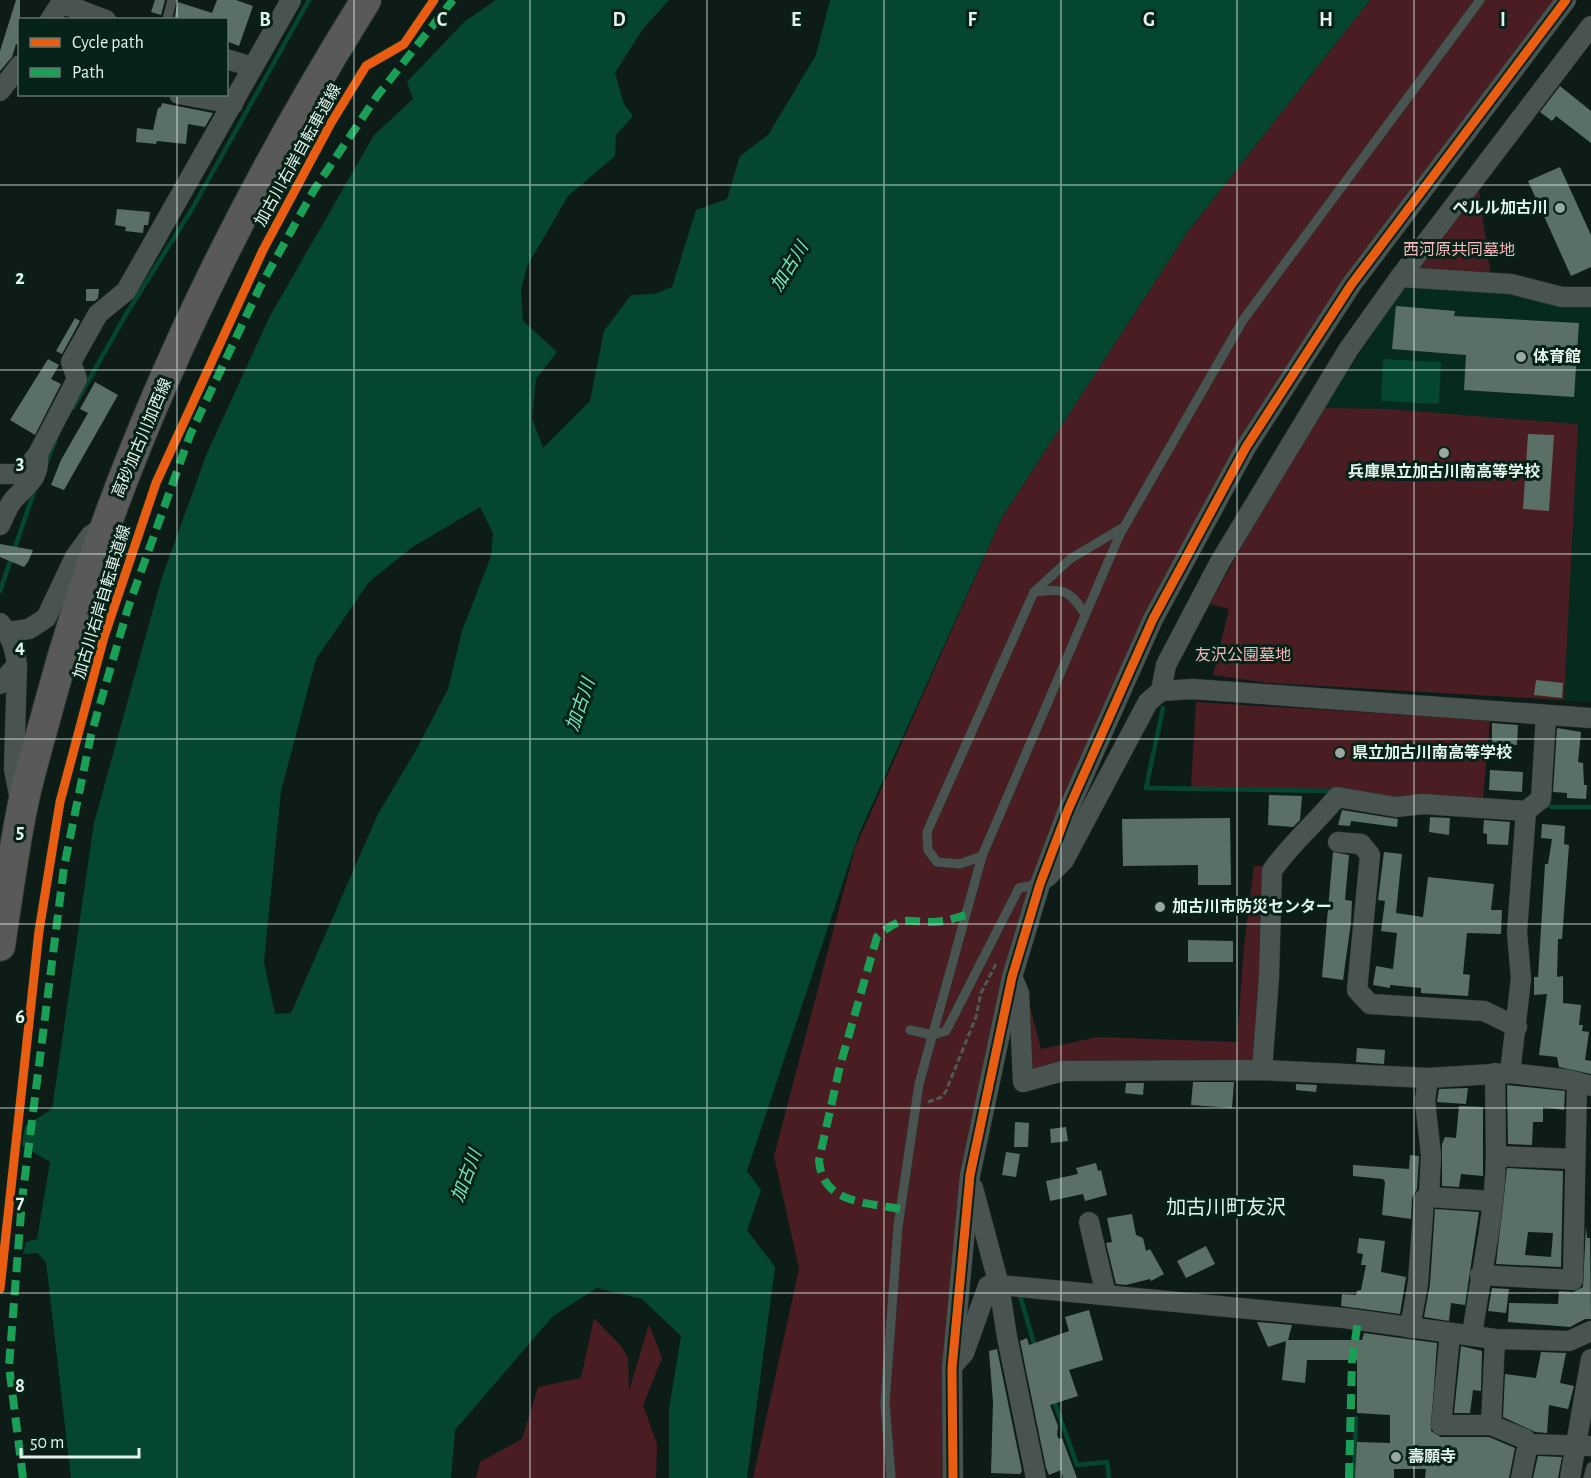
<svg xmlns="http://www.w3.org/2000/svg" width="1591" height="1478" font-family="'Alegreya Sans','Noto Sans JP',sans-serif">
<rect width="100%" height="100%" fill="#0d1c17"/>
<polygon fill="#072a1e" points="1405,285 1500,289 1591,303 1591,702 1268,683 1324,408"/>
<g fill="#491d21">
<polygon points="1370,0 1558,0 1431,162 1331,303 1241,441 999,990 978,1092 960,1196 948,1478 753,1478 799,1269 774,1156 855,848 1002,517 1188,231"/>
<polygon points="1478,182 1491,278 1411,270"/>
<polygon points="1324,408 1386,409 1578,424 1564,700 1268,683 1213,675 1229,609 1210,604 1268,498"/>
<polygon points="1196,702 1490,720 1483,800 1401,800 1345,790 1191,787"/>
<polygon points="1254,866 1270,866 1259,1063 1027,1074 1027,995 1041,1049 1098,1037 1237,1042 1244,946"/>
<polygon points="594,1318 621,1346 628,1358 629,1391 649,1324 662,1358 643,1405 657,1444 656,1478 476,1478 480,1462 522,1439 538,1387 581,1378"/>
</g>
<g fill="#054631" fill-rule="evenodd">
<path d="M496,0H669L642,30L615,73L624,104L633,116L616,135L615,156L568,196L527,266L521,291L523,321L557,352L536,379L532,418L543,448L590,401L604,331L631,295L654,294L672,287L696,210L727,199L740,156L768,135L816,55L830,0H1370L1188,231L1002,517L859,834L747,1171L761,1190L747,1230L775,1267L747,1478H669V1409L681,1336L642,1299L597,1288L553,1316L455,1430L451,1478H71L46,1262L37,1253L23,1254L26,1242L37,1239L50,1162L21,1145L25,1126L52,1109L94,823L162,577L207,453L270,316L374,135L413,99L407,82L464,22ZM480,507L493,533L491,556L462,631L448,689L415,752L378,814L291,1013L275,1014L264,962L281,791L316,659L369,582L411,548Z"/>
<polygon points="1383,359 1441,362 1439,404 1381,401"/>
</g>
<g fill="none" stroke-linecap="round" stroke-linejoin="round">
<g stroke="#054631" stroke-width="4.5">
<polyline points="73,408 125,316 192,209 309,0"/>
<polyline points="46,464 56,439"/>
<polyline points="0,591 35,489"/>
<polyline points="1163,708 1146,788 1335,791"/>
<polyline points="1543,804 1553,807 1591,807"/>
<polyline points="1019,1292 1035,1347"/>
<polyline points="1053,1398 1077,1465 1107,1462 1109,1478"/>
<polyline points="1354,1478 1356,1418"/>
</g>
</g>
<g fill="#5a7067" fill-rule="evenodd">
<polygon points="16,0 20,0 20,46 16,44 12,57 0,71 0,51"/>
<polygon points="155,0 165,0 161,15 151,12"/>
<polygon points="217,0 236,0 253,6 239,46 226,41 226,20 174,19 178,2 212,13"/>
<polygon points="1560,86 1591,111 1591,143 1556,116 1552,121 1540,112"/>
<polygon points="162,103 177,106 213,113 205,127 188,124 186,144 157,141 156,144 136,142 137,128 153,130 158,108 161,107"/>
<polygon points="1560,167 1591,235 1591,267 1571,276 1528,181"/>
<polygon points="117,209 150,212 148,225 144,225 143,233 125,231 126,227 115,225"/>
<polygon points="86,289 99,289 98,298 95,301 86,301"/>
<polygon points="1396,306 1455,311 1454,316 1579,323 1574,397 1464,390 1466,355 1392,349"/>
<polygon points="75,318 80,321 62,354 56,351"/>
<polygon points="48,359 59,365 51,379 61,384 35,435 10,420"/>
<polygon points="95,382 118,395 64,490 51,485 61,460 88,413 80,409"/>
<polygon points="1528,434 1554,435 1549,511 1523,509"/>
<polygon points="0,544 33,550 28,562 24,567 0,557"/>
<polygon points="1536,680 1563,683 1562,698 1534,695"/>
<polygon points="1492,723 1518,725 1517,745 1492,744"/>
<polygon points="1557,728 1581,732 1578,762 1583,763 1584,785 1587,785 1586,799 1567,798 1567,793 1553,792"/>
<polygon points="1490,770 1523,772 1522,792 1489,790"/>
<polygon points="1269,795 1302,796 1300,820 1293,827 1268,825"/>
<polygon points="1342,810 1398,819 1397,827 1351,821 1350,826 1338,825"/>
<polygon points="1430,817 1450,818 1449,835 1429,832"/>
<polygon points="1230,818 1231,885 1198,885 1198,865 1123,866 1122,819"/>
<polygon points="1484,820 1510,822 1508,845 1487,844 1487,834 1483,833"/>
<polygon points="1542,824 1565,826 1564,844 1569,845 1562,939 1558,939 1557,977 1563,976 1563,1003 1581,1005 1579,1025 1583,1025 1582,1031 1589,1032 1585,1060 1591,1061 1591,1074 1559,1067 1557,1057 1539,1055 1547,994 1534,995 1534,977 1538,977 1545,864 1548,864 1552,839 1541,838"/>
<polygon points="1333,852 1349,855 1345,900 1352,901 1351,922 1343,980 1322,977"/>
<polygon points="1384,852 1402,854 1396,913 1423,917 1428,877 1494,884 1491,910 1502,910 1501,934 1467,933 1463,974 1470,975 1468,996 1421,993 1421,988 1390,985 1390,988 1373,985 1376,966 1393,969 1397,933 1381,931 1385,901 1378,900"/>
<polygon points="1188,940 1233,941 1233,962 1188,962"/>
<polygon points="1357,1048 1385,1050 1384,1064 1356,1062"/>
<polygon points="1193,1082 1234,1082 1232,1108 1191,1105"/>
<polygon points="1126,1083 1144,1083 1143,1095 1125,1093"/>
<polygon points="1296,1084 1317,1085 1316,1092 1296,1090"/>
<polygon points="1507,1085 1565,1091 1564,1110 1543,1107 1543,1122 1533,1122 1532,1145 1508,1144"/>
<polygon points="1468,1088 1466,1104 1437,1102 1439,1089"/>
<polygon points="1459,1106 1483,1107 1483,1176 1461,1174 1459,1187 1442,1186 1442,1144 1445,1137 1456,1138"/>
<polygon points="1015,1122 1029,1123 1028,1147 1014,1147"/>
<polygon points="1066,1127 1068,1141 1051,1143 1050,1129"/>
<polygon points="1006,1152 1020,1154 1016,1177 1002,1175"/>
<polygon points="1410,1155 1419,1156 1417,1189 1412,1198 1411,1219 1382,1215 1385,1182 1383,1179 1353,1176 1353,1165 1409,1169"/>
<polygon points="1096,1163 1098,1171 1101,1170 1107,1195 1085,1201 1083,1194 1050,1201 1046,1181 1078,1174 1076,1168"/>
<path d="M1507,1168L1563,1171L1561,1267L1496,1264ZM1528,1232L1553,1233L1551,1257L1525,1255Z"/>
<polygon points="1435,1209 1479,1212 1465,1305 1451,1303 1449,1321 1424,1317 1430,1284"/>
<polygon points="1132,1214 1136,1235 1143,1238 1146,1251 1150,1249 1164,1274 1151,1281 1150,1279 1126,1285 1116,1284 1106,1243 1112,1242 1107,1218"/>
<polygon points="1586,1226 1587,1238 1590,1238 1591,1319 1585,1319 1570,1327 1508,1322 1509,1303 1558,1304 1559,1291 1573,1292 1583,1287"/>
<polygon points="1359,1238 1385,1241 1381,1272 1406,1277 1400,1314 1341,1306 1342,1294 1356,1295 1357,1291 1361,1290 1366,1265 1361,1265 1363,1254 1357,1253"/>
<polygon points="1206,1246 1215,1264 1186,1278 1177,1261"/>
<polygon points="1492,1288 1509,1289 1506,1313 1488,1311"/>
<polygon points="1089,1310 1103,1360 1069,1370 1078,1396 1050,1405 1058,1426 1057,1435 1059,1439 1062,1438 1077,1478 1063,1478 1061,1470 1049,1475 1046,1468 1020,1341 1027,1338 1029,1345 1069,1331 1065,1317"/>
<polygon points="1257,1322 1292,1325 1288,1340 1362,1340 1364,1333 1437,1343 1431,1431 1441,1437 1489,1437 1515,1448 1509,1478 1425,1478 1426,1469 1394,1469 1394,1478 1355,1478 1357,1442 1390,1443 1390,1415 1357,1413 1357,1360 1307,1360 1305,1383 1282,1380 1286,1341 1268,1347"/>
<polygon points="1461,1346 1482,1351 1481,1391 1473,1390 1470,1413 1454,1413"/>
<polygon points="997,1349 1022,1471 1020,1474 991,1473 993,1402 989,1351"/>
<polygon points="1541,1352 1566,1353 1560,1383 1574,1386 1568,1409 1549,1405 1547,1433 1535,1432 1503,1417 1505,1374 1536,1378"/>
<polygon points="1538,1456 1562,1457 1558,1478 1533,1478"/>
</g>
<g fill="none" stroke-linecap="round" stroke-linejoin="round">
<g stroke="#2b3431" stroke-width="10">
<g id="lane">
<polyline points="167,20 172,0"/>
<path d="M1034,592C1064,589 1068,588 1085,614"/>
<polyline points="982,856 960,864 937,862 928,850 927,832 1034,592 1070,559 1122,528"/>
<polyline points="910,1030 933,1035 946,1031 1019,888 1040,884"/>
<polyline points="891,1478 885,1403 898,1226 919,1084 982,856 1120,534 1243,320 1480,0"/>
<polyline points="1588,1478 1591,1467"/>
</g>
</g>
<g stroke="#2b3431" stroke-width="21">
<g id="street">
<polyline points="50,20 61,3 106,20"/>
<polyline points="226,59 253,67"/>
<polyline points="0,91 20,65"/>
<polyline points="179,94 233,104"/>
<polyline points="1400,277 1511,284 1562,297 1591,297"/>
<polyline points="0,474 22,474 38,454"/>
<path d="M0,525C4,517 8,506 14,499C29,483 40,478 38,454L77,379L71,362L98,314L126,291L291,0"/>
<path d="M0,623C11,636 15,648 17,665L14,769L20,800"/>
<polyline points="8,632 29,629 46,618 75,557 91,535 100,529"/>
<polyline points="0,684 17,665"/>
<polyline points="1161,691 1166,665 1220,562 1348,350 1400,277 1591,26"/>
<polyline points="1338,842 1361,844 1370,855 1357,990 1370,1004 1484,1011 1517,1027"/>
<polyline points="1046,878 1064,860 1148,702 1161,691 1193,689 1591,718"/>
<polyline points="1014,981 1019,993 1023,1082 1063,1071 1262,1070 1428,1078 1510,1073 1570,1080 1591,1086"/>
<path d="M1262,1070L1269,977L1272,871C1289,845 1317,822 1337,797L1396,807L1423,804L1526,811L1541,799L1546,715"/>
<polyline points="1495,1073 1496,1156"/>
<polyline points="1510,1073 1521,979 1517,932 1526,811"/>
<polyline points="973,1188 999,1285 1007,1337 1036,1478"/>
<polyline points="1429,1197 1492,1201"/>
<polyline points="1089,1222 1106,1295"/>
<polyline points="1480,1275 1573,1280 1577,1082"/>
<polyline points="1410,1328 1418,1283 1424,1199 1429,1197 1431,1155 1425,1101 1428,1078"/>
<polyline points="1450,1334 1441,1425 1491,1425 1525,1439 1528,1444"/>
<path d="M1472,1336C1480,1276 1495,1217 1496,1156L1574,1159"/>
<polyline points="955,1363 964,1353 988,1286 999,1285 1344,1318 1495,1339 1569,1341 1591,1331"/>
<polyline points="1491,1425 1495,1339"/>
<polyline points="953,1478 952,1368 970,1175 1012,977 1040,884 1068,810 1153,619 1246,447 1351,285 1566,0"/>
<polyline points="1521,1478 1528,1444 1591,1446"/>
<polyline points="1570,1478 1591,1359"/>
</g>
</g>
<g stroke="#2b3431" stroke-width="32">
<path id="primary" d="M0,946C7,900 13,854 22,809C29,774 40,739 49,705C116,456 230,218 366,0"/>
</g>
<polyline stroke="#4e5955" stroke-width="3" stroke-dasharray="6 3" stroke-linecap="butt" points="928,1102 942,1097 946,1091 976,1017 981,993 997,962"/>
<use href="#lane" stroke="#495450" stroke-width="9"/>
<use href="#street" stroke="#495450" stroke-width="20"/>
<use href="#primary" stroke="#595a57" stroke-width="30"/>
<g stroke="#1a9f57" stroke-width="8" stroke-dasharray="15 8" stroke-linecap="butt">
<path d="M900,1209C866,1202 822,1204 819,1160L840,1066L877,937C905,910 912,926 943,921C950,920 958,917 966,915"/>
<polyline points="23,1478 9,1366 22,1200 64,867 91,735 128,608 190,435 260,287 314,190 377,96 453,0"/>
<polyline points="1349,1478 1352,1361 1358,1321"/>
</g>
<g stroke="#072218" stroke-width="13">
<g id="cycleway">
<polyline points="0,1289 39,931 60,802 104,637 156,483 263,250 331,123 366,66 404,44 434,0"/>
<polyline points="953,1478 952,1368 970,1175 1012,977 1040,884 1068,810 1153,619 1246,447 1351,285 1566,0"/>
</g>
</g>
<use href="#cycleway" stroke="#e95d12" stroke-width="9"/>
</g>
<path fill="none" stroke="#e4f3ec" stroke-width="1.5" stroke-opacity="0.55" d="M177,0V20M354,0V1478M530,0V1478M707,0V1478M884,0V1478M1061,0V1478M1237,0V1478M1414,0V1478M177,94V1478M0,185H1591M0,370H1591M0,554H1591M0,739H1591M0,924H1591M0,1108H1591M0,1293H1591"/>
<g fill="#99a8a1" stroke="#072218" stroke-width="2">
<circle cx="1560" cy="208" r="6"/>
<circle cx="1521" cy="357" r="6"/>
<circle cx="1444" cy="453" r="6"/>
<circle cx="1340" cy="753" r="6"/>
<circle cx="1160" cy="907" r="6"/>
<circle cx="1396" cy="1457" r="6"/>
</g>
<g text-anchor="middle" dominant-baseline="central" stroke-width="6" stroke-linejoin="round" paint-order="stroke">
<g font-size="16" fill="#e4f3ec" stroke="#072218">
<text transform="translate(298 155) rotate(-61)">加古川右岸自転車道線</text>
<text transform="translate(142 438) rotate(-67)">高砂加古川加西線</text>
<text transform="translate(102 602) rotate(-73)">加古川右岸自転車道線</text>
</g>
<g font-size="16" font-weight="bold" fill="#e4f3ec" stroke="#072218" text-anchor="start">
<text x="1548" y="208" text-anchor="end">ペルル加古川</text>
<text x="1533" y="357">体育館</text>
<text x="1444" y="472" text-anchor="middle">兵庫県立加古川南高等学校</text>
<text x="1352" y="753">県立加古川南高等学校</text>
<text x="1172" y="907">加古川市防災センター</text>
<text x="1408" y="1457">壽願寺</text>
</g>
<g font-size="16" fill="#f7b8bb" stroke="#072218">
<text x="1459" y="250">西河原共同墓地</text>
<text x="1243" y="655">友沢公園墓地</text>
</g>
<g font-size="18" font-style="italic" fill="#76e6b9" stroke="#072218">
<text transform="translate(790 267) rotate(-58)">加古川</text>
<text transform="translate(581 705) rotate(-71)">加古川</text>
<text transform="translate(467 1176) rotate(-69)">加古川</text>
</g>
<g font-size="20" fill="#e4f3ec" stroke="#072218">
<text x="1226" y="1208">加古川町友沢</text>
</g>
</g>
<g font-size="20" text-anchor="middle" font-weight="bold" fill="#e4f3ec" stroke="#072218" stroke-width="6" stroke-linejoin="round" paint-order="stroke">
<text x="265" y="26">B</text>
<text x="442" y="26">C</text>
<text x="619" y="26">D</text>
<text x="796" y="26">E</text>
<text x="972" y="26">F</text>
<text x="1149" y="26">G</text>
<text x="1326" y="26">H</text>
<text x="1503" y="26">I</text>
<text x="20" y="284">2</text>
<text x="20" y="469">3</text>
<text x="20" y="653">4</text>
<text x="20" y="838">5</text>
<text x="20" y="1023">6</text>
<text x="20" y="1208">7</text>
<text x="20" y="1392">8</text>
</g>
<rect x="18" y="18" width="210" height="78" fill="#072218" stroke="#5f766d" stroke-width="1.5"/>
<rect x="30" y="38" width="30" height="9" fill="#e95d12" stroke="#5f766d" stroke-width="1.5"/>
<text x="72" y="48" font-size="18" fill="#e4f3ec">Cycle path</text>
<rect x="30" y="68" width="30" height="9" fill="#1a9f57" stroke="#5f766d" stroke-width="1.5"/>
<text x="72" y="78" font-size="18" fill="#e4f3ec">Path</text>
<path d="M21 1448v9h118v-9" fill="none" stroke="#e4f3ec" stroke-width="3"/>
<text x="30" y="1448" font-size="18" fill="#e4f3ec" stroke="#072218" stroke-width="4.5" paint-order="stroke">50 m</text>
</svg>
